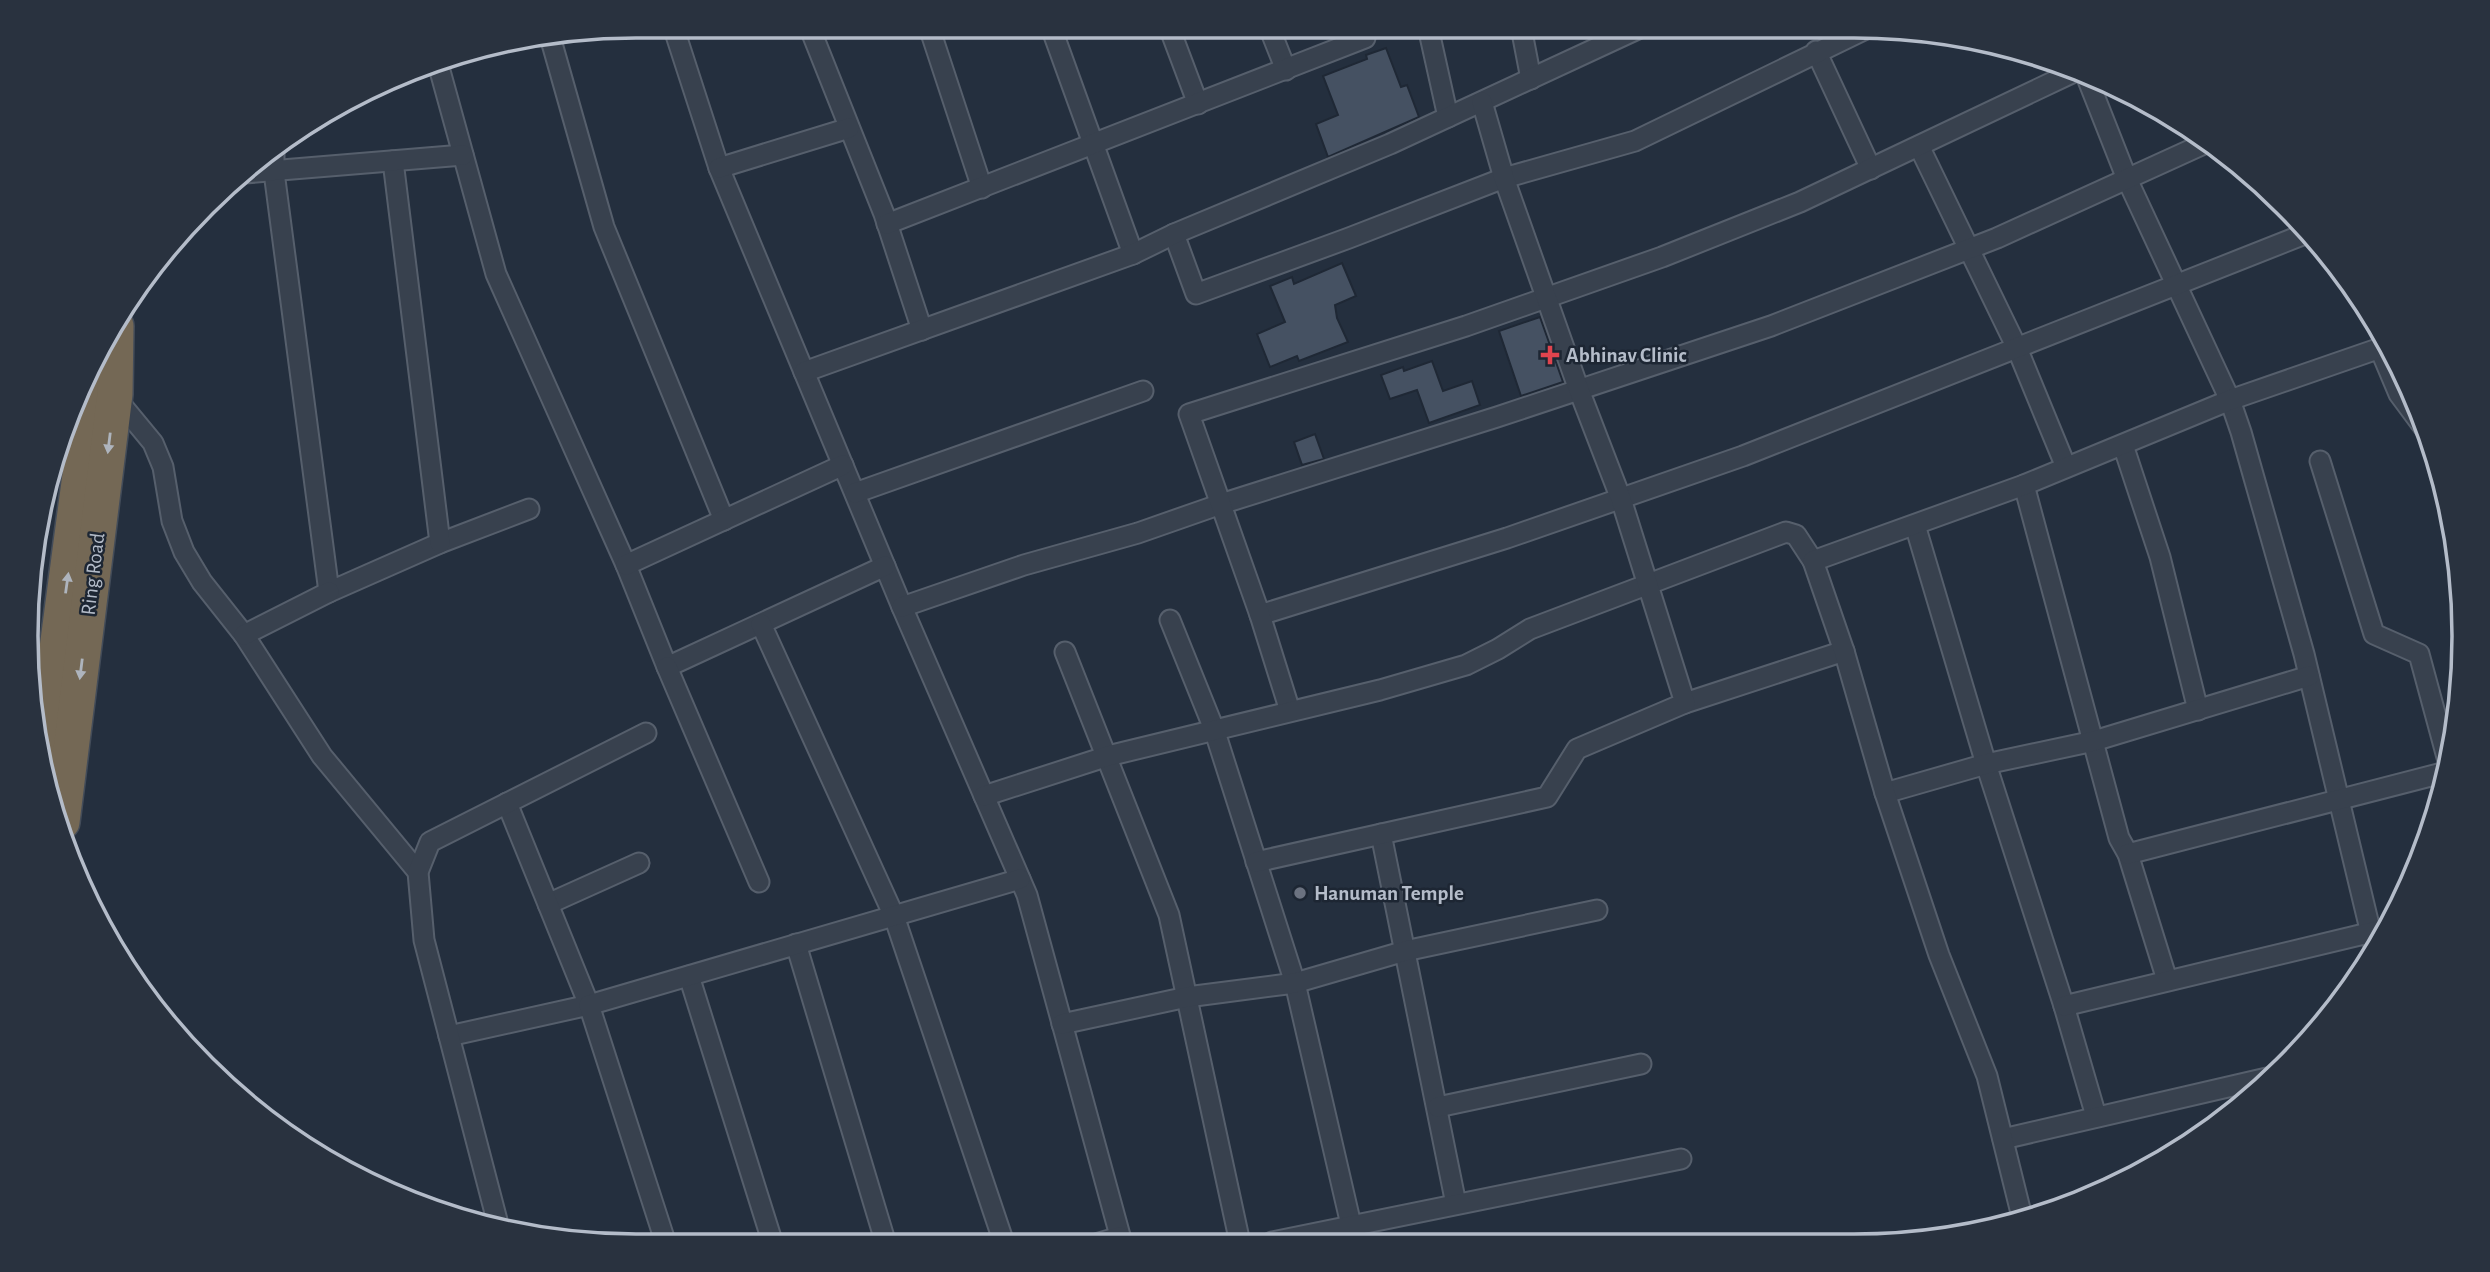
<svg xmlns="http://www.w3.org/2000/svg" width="2490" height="1272" font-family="'Alegreya Sans',sans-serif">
<rect width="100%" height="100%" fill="#242f3e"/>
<g fill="#455162" stroke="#1f2835" stroke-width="2">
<polygon points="1386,48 1401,87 1407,85 1419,117 1328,157 1316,124 1338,115 1323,76 1367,59 1366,55"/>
<polygon points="1342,263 1356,296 1335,305 1337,318 1348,342 1299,361 1297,356 1270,367 1257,334 1285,322 1270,286 1292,277 1294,284"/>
<polygon points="1540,317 1563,382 1521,396 1499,331"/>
<polygon points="1432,361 1443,391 1472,381 1480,405 1429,423 1417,390 1390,399 1381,375 1403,367 1404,371"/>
<polygon points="1315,434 1324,459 1302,465 1294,442"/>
</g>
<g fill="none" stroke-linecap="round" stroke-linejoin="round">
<g stroke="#565f6c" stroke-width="23">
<g id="street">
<polyline points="673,26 719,168 902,607 1027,895 1122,1243"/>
<polyline points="809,26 884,214 922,330"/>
<polyline points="929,27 982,188"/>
<polyline points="1051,27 1133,254"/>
<polyline points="1169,27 1198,104"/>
<polyline points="1269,27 1286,70"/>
<polyline points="1428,27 1448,117"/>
<polyline points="1521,27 1531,79"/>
<polyline points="551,40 604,227 724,520"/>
<polyline points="1816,51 1871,169"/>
<polyline points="437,60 496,274 626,565 667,667 885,566"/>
<polyline points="2086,75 2127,179 2230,400 2241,432 2304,654 2374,946"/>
<polyline points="1919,146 2017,348 2066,467"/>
<polyline points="274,147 274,172 329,592 440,543 529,509"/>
<polyline points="393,161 440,543"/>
<polyline points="719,168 849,128"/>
<polyline points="245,173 463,155"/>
<polyline points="887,224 1365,38 1361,27"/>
<polyline points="1174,234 1196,294 1349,238 1504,178 1635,141 1868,28"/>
<polyline points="2380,349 2399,394 2428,433"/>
<polyline points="804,372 1133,254 1174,234 1390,144 1642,27"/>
<polyline points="115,397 153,443 163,467 172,521 184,552 202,582 244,635 322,756 418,872"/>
<polyline points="2123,445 2160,557 2198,710"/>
<polyline points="2320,461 2374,634 2419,654 2448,761"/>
<polyline points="2024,485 2119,838 2128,854 2167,980"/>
<polyline points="855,493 1143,391"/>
<polyline points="1915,525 1986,764 2064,1006 2096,1116"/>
<polyline points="626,565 843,465"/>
<polyline points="902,607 1024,565 1138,533 1221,504 1497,417 1771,326 1997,238 2208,142"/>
<polyline points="1260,615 1507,538 1743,456 2310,232"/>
<polyline points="1170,620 1214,729 1295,983 1355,1242"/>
<polyline points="761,624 894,916 1004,1243"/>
<polyline points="244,635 329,592"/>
<polyline points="1065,652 1169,915 1240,1243"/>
<polyline points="667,667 759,882"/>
<polyline points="1685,703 1844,651"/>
<polyline points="1290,711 1260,615 1189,414 1466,326 1662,257 1800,202 2076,71"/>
<polyline points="1885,793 1986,764 2094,741 2309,676"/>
<polyline points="984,796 1108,756 1380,690 1466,665 1498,649 1530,629 1786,532 1796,535 1813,561"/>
<polyline points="1381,834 1456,1204"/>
<polyline points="2128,854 2446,772"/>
<polyline points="1256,862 1547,797 1577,749 1685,703 1621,499 1579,390 1504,178 1482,102"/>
<polyline points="548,904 639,863"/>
<polyline points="796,944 886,1244"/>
<polyline points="689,976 773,1244"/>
<polyline points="2064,1006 2385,929"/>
<polyline points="1062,1024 1187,997 1295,983 1405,951 1597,910"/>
<polyline points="449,1036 589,1005 507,803"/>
<polyline points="1438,1107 1641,1064"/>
<polyline points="2003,1139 2267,1078"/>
<polyline points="2022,1217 1987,1076 1939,955 1885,793 1844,651 1813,561 2024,485 2230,400 2389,345"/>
<polyline points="499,1228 424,940 418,872 430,842 646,733"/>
<polyline points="1272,1242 1681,1159"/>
<polyline points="1099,1243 1120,1237"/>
<polyline points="666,1244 589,1005 1020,879"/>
</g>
</g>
<g stroke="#434c59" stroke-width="38">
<g id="highway">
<polyline points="44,747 87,422 88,388"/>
<polyline points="62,822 115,394 116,326"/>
</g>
</g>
<use href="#street" stroke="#38414e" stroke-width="19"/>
<use href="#highway" stroke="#746855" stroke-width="35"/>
</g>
<defs><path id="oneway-solid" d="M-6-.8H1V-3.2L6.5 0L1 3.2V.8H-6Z" transform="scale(1.75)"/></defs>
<g fill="#aeb4bd">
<use href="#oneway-solid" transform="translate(109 443) rotate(97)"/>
<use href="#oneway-solid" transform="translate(67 583) rotate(-82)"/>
<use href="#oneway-solid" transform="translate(81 669) rotate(97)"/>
</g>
<path fill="#e0444e" stroke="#1d2633" stroke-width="2.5" d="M1546.5 344.5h7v7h7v7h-7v7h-7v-7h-7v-7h7z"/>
<circle fill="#6b7280" stroke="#1d2633" stroke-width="2.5" cx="1300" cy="893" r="7"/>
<g text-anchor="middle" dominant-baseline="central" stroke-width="5" stroke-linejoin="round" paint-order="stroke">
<g font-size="21" font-weight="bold" fill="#b4bcc9" stroke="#1d2633" text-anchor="start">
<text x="1566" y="355">Abhinav Clinic</text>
<text x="1314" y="893">Hanuman Temple</text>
</g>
<g font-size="21" fill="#b4bcc9" stroke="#1d2633">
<text transform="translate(93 574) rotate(-83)">Ring Road</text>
</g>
</g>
<path d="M0 0H2490V1272H0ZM636 38H1854A598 598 0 0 1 2452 636V636A598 598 0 0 1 1854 1234H636A598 598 0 0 1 38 636V636A598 598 0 0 1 636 38Z" fill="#29323f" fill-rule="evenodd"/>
<path fill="none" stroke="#b4bcc9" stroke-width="3.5" d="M636 38H1854A598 598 0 0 1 2452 636V636A598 598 0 0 1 1854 1234H636A598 598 0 0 1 38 636V636A598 598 0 0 1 636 38Z"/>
</svg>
